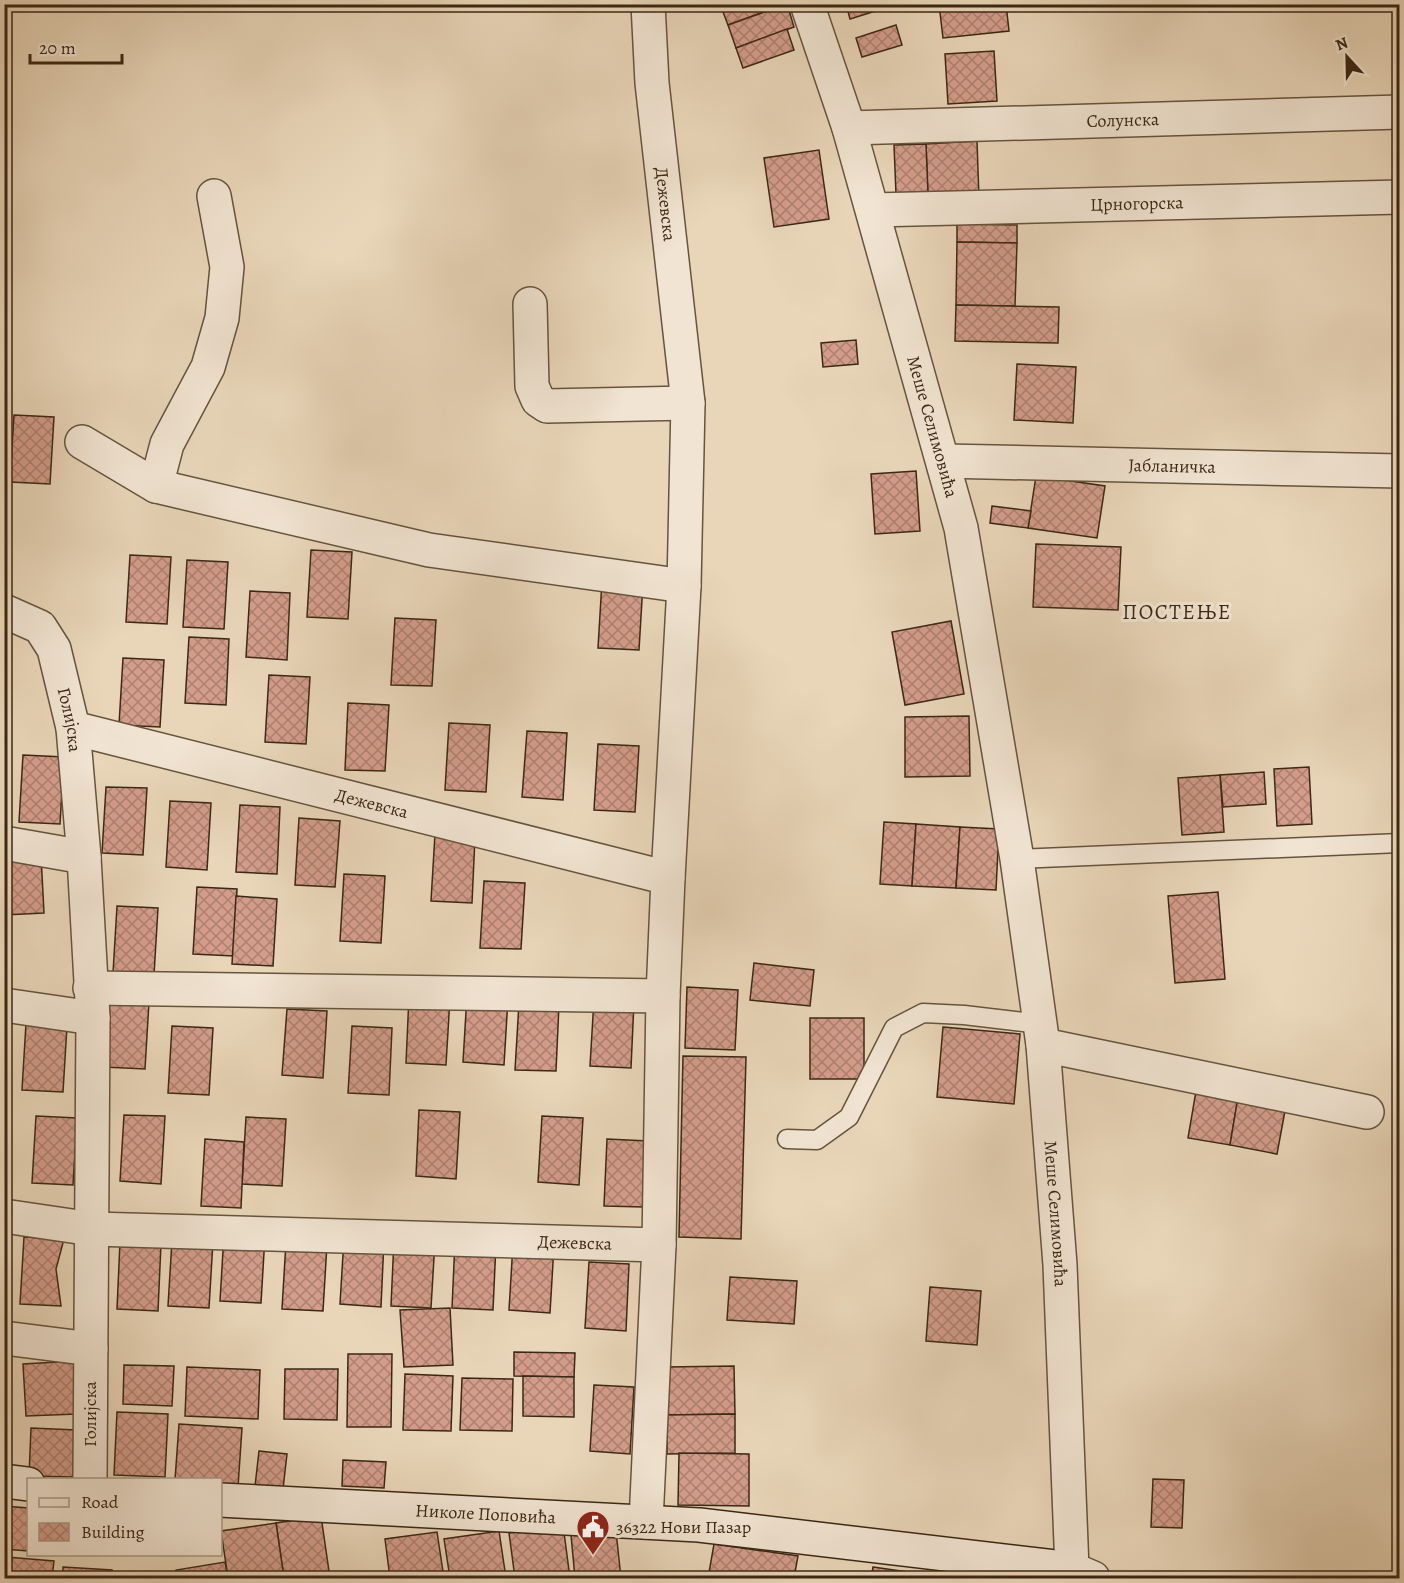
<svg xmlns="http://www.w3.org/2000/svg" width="1404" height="1583" font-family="Alegreya,serif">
<defs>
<pattern id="building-cross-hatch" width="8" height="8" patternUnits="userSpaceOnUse" patternTransform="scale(1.5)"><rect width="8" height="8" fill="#d49d8b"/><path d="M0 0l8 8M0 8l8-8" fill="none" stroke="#ad8070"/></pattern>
</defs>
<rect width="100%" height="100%" fill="#e9d6b9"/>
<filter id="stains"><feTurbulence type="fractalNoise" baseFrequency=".00333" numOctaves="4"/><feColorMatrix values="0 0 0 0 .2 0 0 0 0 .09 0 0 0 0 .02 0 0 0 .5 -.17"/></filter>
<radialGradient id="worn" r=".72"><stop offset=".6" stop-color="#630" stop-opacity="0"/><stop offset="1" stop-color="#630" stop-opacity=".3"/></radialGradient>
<g fill="url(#building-cross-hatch)" stroke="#3b2815" stroke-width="1.5">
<polygon points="720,4 785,4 728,25"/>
<polygon points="787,4 794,27 736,48 728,25"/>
<polygon points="846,4 880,4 882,9 850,19"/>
<polygon points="939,4 1006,4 1009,31 943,38"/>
<polygon points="896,25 902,45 862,57 856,38"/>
<polygon points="787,29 794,50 743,68 736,48"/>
<polygon points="994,51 997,101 948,104 945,54"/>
<polygon points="977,141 979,198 928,200 926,144"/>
<polygon points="926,144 928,193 896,194 894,145"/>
<polygon points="819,150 829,219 774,227 764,158"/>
<polygon points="957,224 1017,225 1017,243 957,242"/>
<polygon points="957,242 1017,243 1015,306 956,305"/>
<polygon points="956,305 1059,307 1058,343 955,341"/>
<polygon points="856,340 858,364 823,367 821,343"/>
<polygon points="1017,364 1076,367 1073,423 1014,420"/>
<polygon points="14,415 54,417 50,484 10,482"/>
<polygon points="916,471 920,531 875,534 871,474"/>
<polygon points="1036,476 1105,486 1097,538 1028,528"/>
<polygon points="992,506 1031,511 1028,528 990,523"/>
<polygon points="1036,544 1121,547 1118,610 1033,607"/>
<polygon points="311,550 352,552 348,619 307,617"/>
<polygon points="130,555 171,557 167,624 126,622"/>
<polygon points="187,560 228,562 224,629 183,627"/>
<polygon points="602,581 643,583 639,650 598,648"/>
<polygon points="250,591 290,593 287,660 246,657"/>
<polygon points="395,618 436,620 432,686 391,685"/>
<polygon points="951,621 964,694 905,705 892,632"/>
<polygon points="189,637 229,639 226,705 185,703"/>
<polygon points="123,658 164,660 160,727 119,725"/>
<polygon points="269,675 310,677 306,744 265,742"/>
<polygon points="348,703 389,705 385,771 345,770"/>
<polygon points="969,716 970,776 905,777 905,717"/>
<polygon points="449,723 490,725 486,792 445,790"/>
<polygon points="527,731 567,733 563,800 522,797"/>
<polygon points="598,744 639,746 635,812 594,810"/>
<polygon points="23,755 64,757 60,824 19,822"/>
<polygon points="1309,767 1312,824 1277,826 1274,769"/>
<polygon points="1264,772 1266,804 1223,807 1220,775"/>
<polygon points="1220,775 1224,832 1182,835 1178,778"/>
<polygon points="106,787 147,788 143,855 102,853"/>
<polygon points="170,801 211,803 207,870 166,867"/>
<polygon points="240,805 280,807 277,874 236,872"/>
<polygon points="299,818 340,821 335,887 295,885"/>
<polygon points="884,822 916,824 912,886 880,884"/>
<polygon points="916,824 960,827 956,888 912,886"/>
<polygon points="960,827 999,829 996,890 956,888"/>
<polygon points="435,834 475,837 472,903 431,901"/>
<polygon points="41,855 44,913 4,915 4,858"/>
<polygon points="344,874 385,876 381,943 340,941"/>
<polygon points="484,881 525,883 521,949 480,948"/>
<polygon points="197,887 237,889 234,956 193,954"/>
<polygon points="1218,892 1225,979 1175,983 1168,896"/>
<polygon points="236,896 277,899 273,966 232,964"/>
<polygon points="117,906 158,908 154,975 113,973"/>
<polygon points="754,963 814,970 810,1006 750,1000"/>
<polygon points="687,987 738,990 735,1050 685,1048"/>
<polygon points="467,995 508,998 504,1065 463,1062"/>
<polygon points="409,996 450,998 446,1065 406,1063"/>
<polygon points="594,999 634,1002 631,1068 590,1066"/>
<polygon points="108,1000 149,1002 145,1069 104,1067"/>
<polygon points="519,1003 559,1005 556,1071 515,1070"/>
<polygon points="287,1009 327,1011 323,1078 282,1075"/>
<rect x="810" y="1018" width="54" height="61"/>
<polygon points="26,1023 67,1026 63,1092 22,1090"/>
<polygon points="172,1026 213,1028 209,1095 168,1093"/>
<polygon points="352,1026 392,1028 389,1095 348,1093"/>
<polygon points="943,1027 1020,1034 1014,1104 937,1097"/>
<polygon points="683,1056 746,1057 741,1239 679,1237"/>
<polygon points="1196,1091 1238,1098 1230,1145 1188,1138"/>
<polygon points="1239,1091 1287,1100 1277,1154 1230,1145"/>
<polygon points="419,1110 460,1112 456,1179 416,1176"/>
<polygon points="124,1115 165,1116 161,1184 120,1181"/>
<polygon points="36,1116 77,1118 73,1185 32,1183"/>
<polygon points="542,1116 583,1118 579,1185 538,1182"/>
<polygon points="246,1117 286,1119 282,1186 242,1184"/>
<polygon points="205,1139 244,1142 241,1208 201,1206"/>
<polygon points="607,1139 648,1141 644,1207 604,1206"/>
<polygon points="224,1234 265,1236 261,1303 220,1301"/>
<polygon points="24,1237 64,1239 56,1269 61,1306 20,1304"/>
<polygon points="344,1238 384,1240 381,1307 340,1304"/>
<polygon points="394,1239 435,1241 431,1308 391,1306"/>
<polygon points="172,1240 213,1241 209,1308 168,1306"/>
<polygon points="455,1241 496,1244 493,1310 452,1308"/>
<polygon points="120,1242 161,1244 158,1311 117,1309"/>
<polygon points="286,1242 327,1244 323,1311 282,1309"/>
<polygon points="513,1244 554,1246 550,1313 509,1310"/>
<polygon points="589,1262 629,1264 626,1331 585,1328"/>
<polygon points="730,1277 797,1281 794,1324 727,1320"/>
<polygon points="930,1287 981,1291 977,1345 926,1341"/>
<polygon points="450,1308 453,1365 404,1367 400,1310"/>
<polygon points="514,1352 575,1353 574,1377 514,1376"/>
<polygon points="348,1354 392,1354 391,1427 347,1427"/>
<polygon points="74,1361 77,1414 26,1416 23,1364"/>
<polygon points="124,1365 174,1366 172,1406 123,1404"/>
<polygon points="734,1366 735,1414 667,1415 666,1367"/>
<polygon points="187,1367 260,1370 258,1419 185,1416"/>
<polygon points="285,1369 338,1369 337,1420 284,1419"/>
<polygon points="405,1374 453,1376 451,1431 403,1430"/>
<polygon points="523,1376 574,1377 574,1417 523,1416"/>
<polygon points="462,1378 513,1379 512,1431 460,1430"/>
<polygon points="594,1385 634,1387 630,1454 590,1451"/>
<polygon points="117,1412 168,1414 165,1477 114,1475"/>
<polygon points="735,1414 735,1453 667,1454 667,1415"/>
<polygon points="179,1424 242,1428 238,1487 220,1486 220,1480 175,1480"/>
<polygon points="31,1428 76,1430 75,1477 29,1476"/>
<polygon points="259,1451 287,1454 283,1489 255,1486"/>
<polygon points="679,1453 749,1454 749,1506 678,1505"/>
<polygon points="343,1460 386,1462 384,1488 342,1486"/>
<polygon points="1153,1479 1184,1480 1182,1528 1151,1527"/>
<polygon points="4,1506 28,1508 28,1551 4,1549"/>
<polygon points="321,1516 330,1578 284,1578 276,1523"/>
<polygon points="276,1523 284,1578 228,1578 221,1531"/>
<polygon points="563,1525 570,1578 515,1578 509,1533"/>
<polygon points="499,1531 506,1578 450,1578 444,1539"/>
<polygon points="616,1531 621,1578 575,1578 571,1535"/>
<polygon points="437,1532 444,1578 390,1578 385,1539"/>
<polygon points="714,1544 798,1556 794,1578 708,1578"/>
<polygon points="6,1557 54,1561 52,1578 4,1578"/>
<polygon points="225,1562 228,1578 177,1578 176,1570"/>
<polygon points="63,1567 112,1570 111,1578 63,1578"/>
<polygon points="873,1567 922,1574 956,1578 871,1578"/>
</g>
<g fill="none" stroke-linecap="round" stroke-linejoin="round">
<g stroke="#66543e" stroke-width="21">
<g id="lane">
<polyline points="1017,859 1400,843"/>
<polyline points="787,1139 817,1140 849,1117 894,1028 923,1013 964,1015 1040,1024"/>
</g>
</g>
<g stroke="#66543e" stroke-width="36">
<g id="street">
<path id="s1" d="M648,4L652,83L688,403L684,586L668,878"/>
<path id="s2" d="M807,4L849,128L961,528L1017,859L1043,1045L1060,1265L1072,1569L1093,1578"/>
<path id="s3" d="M849,128L1400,112"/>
<path id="s4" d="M873,210L1400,197"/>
<polyline points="530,304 532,386 538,400 547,406 688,403"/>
<polyline points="82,442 156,486 429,550 684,586"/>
<path id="s5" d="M944,461L1400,471"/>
<polyline points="156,486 167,444 208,367 222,318 227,267 214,196"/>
<path id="s6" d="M4,611L40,627L54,649L73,728L84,857L93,1018L90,1480"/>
<path id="s7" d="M73,728L668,878L663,996L659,1245L646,1522"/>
<polyline points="4,843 84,857"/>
<polyline points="90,988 663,996"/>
<polyline points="4,1005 93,1018"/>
<polyline points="1043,1045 1367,1112"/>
<path id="s8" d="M4,1216L92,1229L659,1245"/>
<polyline points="4,1338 91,1349"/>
</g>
</g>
<g stroke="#3b2815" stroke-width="36">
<g id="secondary">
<polyline points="4,1481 28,1484"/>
<path id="s9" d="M220,1500L699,1525L1072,1569V1578"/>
</g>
</g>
<use href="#lane" stroke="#f1e4d2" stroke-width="18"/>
<use href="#street" stroke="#f1e4d2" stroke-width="33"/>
<use href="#secondary" stroke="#f1e4d2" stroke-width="33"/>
</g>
<defs>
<g id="civic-pin" transform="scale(1.725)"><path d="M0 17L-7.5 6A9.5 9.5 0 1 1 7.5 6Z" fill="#8f2418" stroke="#f1e4d2"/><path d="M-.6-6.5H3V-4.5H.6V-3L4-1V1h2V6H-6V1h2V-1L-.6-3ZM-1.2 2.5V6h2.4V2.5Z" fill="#fff"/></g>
</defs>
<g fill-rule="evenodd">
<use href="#civic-pin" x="593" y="1527"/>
</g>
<g text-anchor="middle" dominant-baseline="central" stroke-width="6" stroke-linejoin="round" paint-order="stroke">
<g font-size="18" fill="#3b2815" stroke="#f1e4d2">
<text stroke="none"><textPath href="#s3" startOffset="274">Солунска</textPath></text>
<text stroke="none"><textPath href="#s1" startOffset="201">Дежевска</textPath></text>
<text stroke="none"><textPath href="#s4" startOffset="264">Црногорска</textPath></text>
<text stroke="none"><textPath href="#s2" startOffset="441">Меше Селимовића</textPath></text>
<text stroke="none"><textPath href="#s5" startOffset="228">Јабланичка</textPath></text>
<text stroke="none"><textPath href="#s6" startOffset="138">Голијска</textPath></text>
<text stroke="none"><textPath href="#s7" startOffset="308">Дежевска</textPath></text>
<text stroke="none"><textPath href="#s2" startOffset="1239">Меше Селимовића</textPath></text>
<text stroke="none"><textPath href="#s8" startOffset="572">Дежевска</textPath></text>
<text transform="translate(90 1414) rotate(-90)">Голијска</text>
<text stroke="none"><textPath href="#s9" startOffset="266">Николе Поповића</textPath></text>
</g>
<g font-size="18" fill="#3b2815" stroke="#f1e4d2" text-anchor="start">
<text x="616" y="1527">36322 Нови Пазар</text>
</g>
<g font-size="21" letter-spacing="1.5" fill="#3b2815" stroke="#f1e4d2">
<text x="1177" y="612">ПОСТЕЊЕ</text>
</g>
</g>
<rect width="1404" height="1583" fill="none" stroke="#e9d6b9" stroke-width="24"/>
<rect x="6" y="6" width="1392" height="1571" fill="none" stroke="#3b2815" stroke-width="3"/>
<rect x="12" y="12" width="1380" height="1559" fill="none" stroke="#3b2815" stroke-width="1.5"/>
<rect x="27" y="1478" width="195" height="78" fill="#f1e4d2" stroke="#a89986" stroke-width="1.5"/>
<rect x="39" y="1498" width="30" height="9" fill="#f1e4d2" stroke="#a89986" stroke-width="1.5"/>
<text x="81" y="1508" font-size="18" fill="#3b2815">Road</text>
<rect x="39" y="1523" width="30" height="18" fill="url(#building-cross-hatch)" stroke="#a89986" stroke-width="1.5"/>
<text x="81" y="1538" font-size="18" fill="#3b2815">Building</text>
<g transform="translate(1347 57) rotate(338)" stroke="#f1e4d2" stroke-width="4.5" paint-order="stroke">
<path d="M0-4.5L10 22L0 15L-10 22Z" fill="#3b2815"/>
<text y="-9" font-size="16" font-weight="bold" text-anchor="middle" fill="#3b2815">N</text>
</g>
<path d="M30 54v9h92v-9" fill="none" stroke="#3b2815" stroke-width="3"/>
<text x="39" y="54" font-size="18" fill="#3b2815" stroke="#f1e4d2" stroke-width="4.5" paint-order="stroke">20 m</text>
<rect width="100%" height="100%" filter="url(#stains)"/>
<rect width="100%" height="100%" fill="url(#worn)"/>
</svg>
